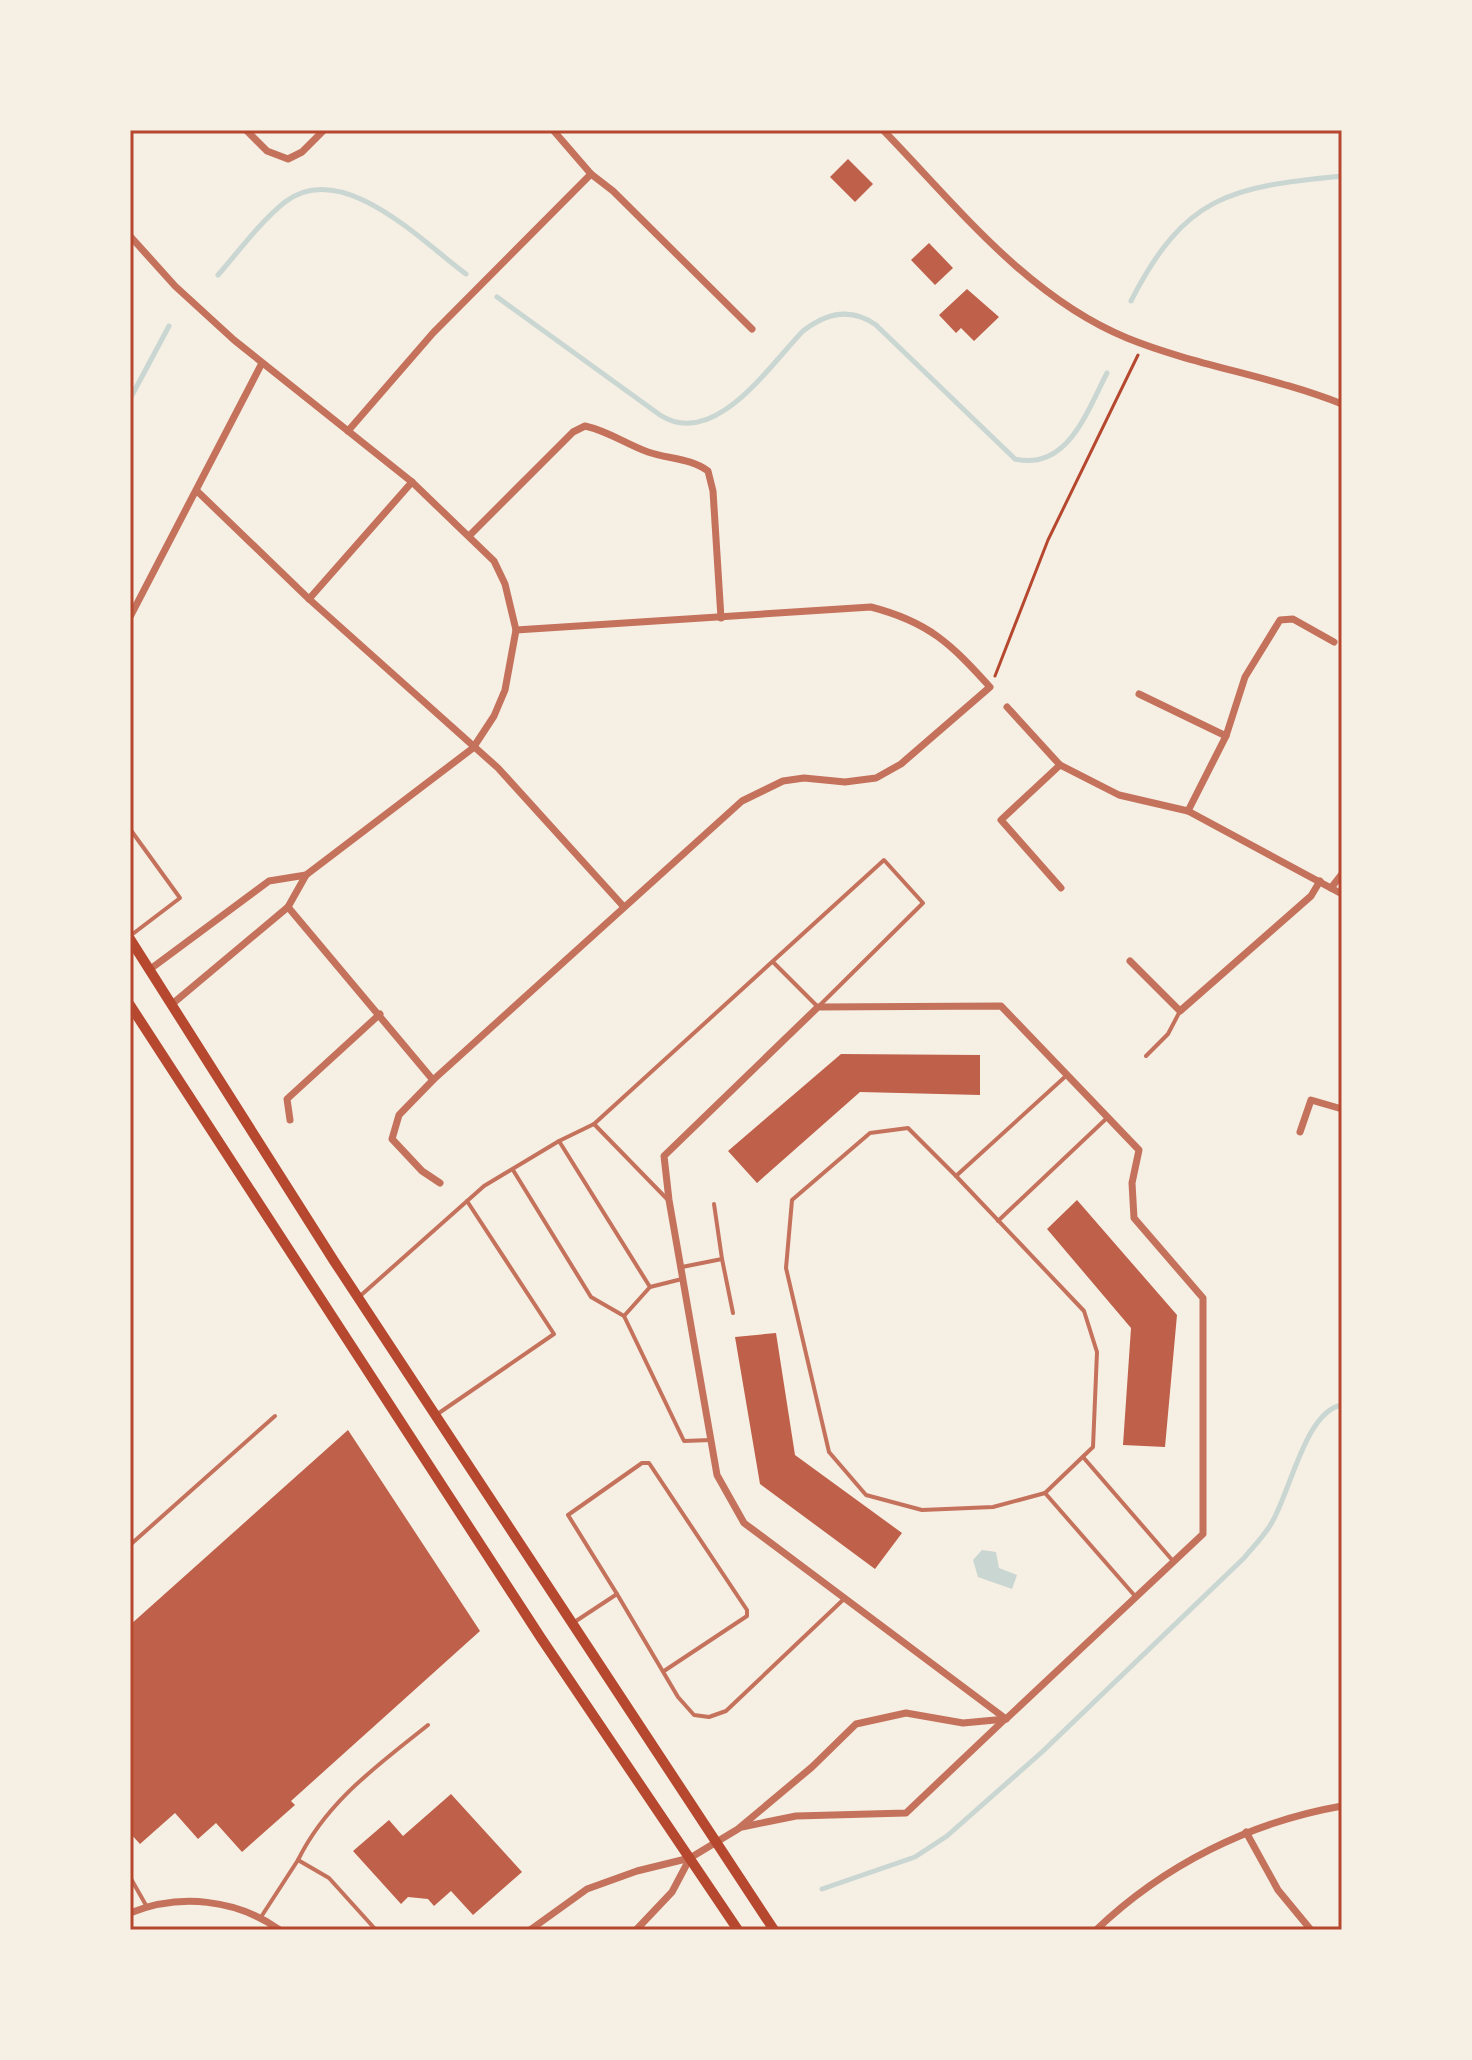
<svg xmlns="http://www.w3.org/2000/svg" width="1472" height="2060" font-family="'DejaVu Sans',sans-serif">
<rect width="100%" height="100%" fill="#f6efe4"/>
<polygon fill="#c9d6d2" points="982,1550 996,1552 999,1568 1017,1575 1012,1589 978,1577 973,1560"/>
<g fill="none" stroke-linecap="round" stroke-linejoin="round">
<g stroke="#c9d6d2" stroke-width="5">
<path d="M218,275C239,251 260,222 285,202C342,158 421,241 466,274"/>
<path d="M497,297L660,415C714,450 769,366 803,331C826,313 851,307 876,325L1015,459C1068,471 1087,411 1107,373"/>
<path d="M1131,301C1185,195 1230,187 1342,176"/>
<polyline points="130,399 169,326"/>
<path d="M822,1889L915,1857L947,1836L1042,1752L1244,1558C1253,1547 1264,1536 1271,1524C1290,1494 1305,1411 1342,1405"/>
</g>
</g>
<g fill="#bf614a">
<polygon points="848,159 873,184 855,202 830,177"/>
<polygon points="929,243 953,268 935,285 911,260"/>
<polygon points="967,289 999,317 974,341 961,328 956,333 939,315"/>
<polygon points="841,1054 980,1055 980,1095 860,1092 757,1183 728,1151"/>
<polygon points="1077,1200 1177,1315 1165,1447 1123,1445 1131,1328 1047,1229"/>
<polygon points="776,1333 795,1455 902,1533 875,1569 760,1484 735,1337"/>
<polygon points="348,1430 480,1631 291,1801 295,1805 242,1852 216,1823 198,1839 175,1813 140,1844 130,1833 130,1625"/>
<polygon points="451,1794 522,1872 473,1915 451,1891 434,1906 428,1899 408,1897 401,1904 353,1851 389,1820 403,1836"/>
</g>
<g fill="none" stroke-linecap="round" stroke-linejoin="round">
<polyline stroke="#b5482f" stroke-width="3" points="995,676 1048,540 1138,355"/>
<g stroke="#c5725c" stroke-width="4">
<polyline points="130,343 130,347"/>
<polyline points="130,829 180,898 130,936"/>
<polyline points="1146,1056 1168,1034 1180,1011"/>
<polyline points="1067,1075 956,1176 908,1128 870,1133 792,1200 786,1268 829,1452 866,1495 922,1510 993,1507 1045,1493 1135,1596"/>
<polyline points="594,1124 668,1200"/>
<polyline points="559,1141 594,1124 884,860 923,903 818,1007 773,962"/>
<polyline points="513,1170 591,1297 624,1316 650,1287"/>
<polyline points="956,1176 1084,1311 1097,1352 1093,1447 1045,1493"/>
<polyline points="998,1221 1108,1117"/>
<polyline points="722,1259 733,1313"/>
<polyline points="682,1267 722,1259 714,1204"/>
<polyline points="359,1297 484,1186 559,1141 650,1287 682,1279"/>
<polyline points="624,1316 684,1441 711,1440"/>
<polyline points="436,1415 554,1334 467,1201"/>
<polyline points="1083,1457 1173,1561"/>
<polyline points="130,1545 275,1416"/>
<polyline points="617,1594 568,1515 642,1463 649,1463 747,1610 747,1616 664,1671"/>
<polyline points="573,1623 617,1594 678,1697 694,1715 709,1717 726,1711 845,1598"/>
<path d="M298,1860C327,1801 377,1766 428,1725"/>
<polyline points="130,1877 147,1907"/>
<polyline points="261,1917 298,1860 329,1878 376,1930"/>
</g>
<g stroke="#c5725c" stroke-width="7">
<polyline points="246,130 267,151 288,159 302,152 324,130"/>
<polyline points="553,130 591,174 613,191 752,329"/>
<path d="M883,130C956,205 1027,297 1127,338C1196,366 1272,376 1342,404"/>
<polyline points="130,236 175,286 234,340 412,482 494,561 505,584 516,630 505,690 494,716 473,748 306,875 288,907 171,1005"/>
<polyline points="348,431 433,333 591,174"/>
<polyline points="197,491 309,599 498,768 624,907"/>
<path d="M469,536L573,432L585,426C608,431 626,444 648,452C668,459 691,458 708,471L713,491L721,618"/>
<polyline points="309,599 412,482"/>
<polyline points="130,617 262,363"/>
<polyline points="1139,694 1226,736"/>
<polyline points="1007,707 1060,765 1119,795 1188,811 1342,894"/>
<polyline points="1060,765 1001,820 1061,888"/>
<polyline points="1188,811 1226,736 1245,677 1280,620 1293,619 1334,642"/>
<polyline points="1331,888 1342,874"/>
<polyline points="288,907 433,1080"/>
<polyline points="1130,961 1180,1011 1311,896 1320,881"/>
<polyline points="149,970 269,881 306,875"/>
<polygon points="1001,1006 1139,1150 1132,1183 1134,1218 1203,1298 1203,1534 1006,1719 744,1523 717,1475 669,1200 664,1156 818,1007"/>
<polyline points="290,1120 287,1099 380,1014"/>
<polyline points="1300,1132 1311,1100 1342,1109"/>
<path d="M440,1183L422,1171L392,1139L399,1115L433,1080L742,801L783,781L804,778L845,782L876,778L901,764L990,687C951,644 929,622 871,607L516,630"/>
<polyline points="742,1827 796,1816 906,1813 1004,1720"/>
<polyline points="1246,1832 1278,1890 1311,1930"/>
<path d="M130,1913C180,1893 236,1899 280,1930"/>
<polyline points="530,1930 587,1889 637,1871 690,1858 738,1829 812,1767 856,1724 906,1713 963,1723 1006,1719"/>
<polyline points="636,1930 672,1892 690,1858"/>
<path d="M1096,1930C1164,1865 1250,1822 1342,1806"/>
</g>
<g stroke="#b5482f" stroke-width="10">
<polyline points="130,939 334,1261 774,1930"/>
<polyline points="130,1005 541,1638 738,1930"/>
</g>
</g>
<rect width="1472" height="2060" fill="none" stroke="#f6efe4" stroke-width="264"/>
<rect x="132" y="132" width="1208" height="1796" fill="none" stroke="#b5482f" stroke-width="3"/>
</svg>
